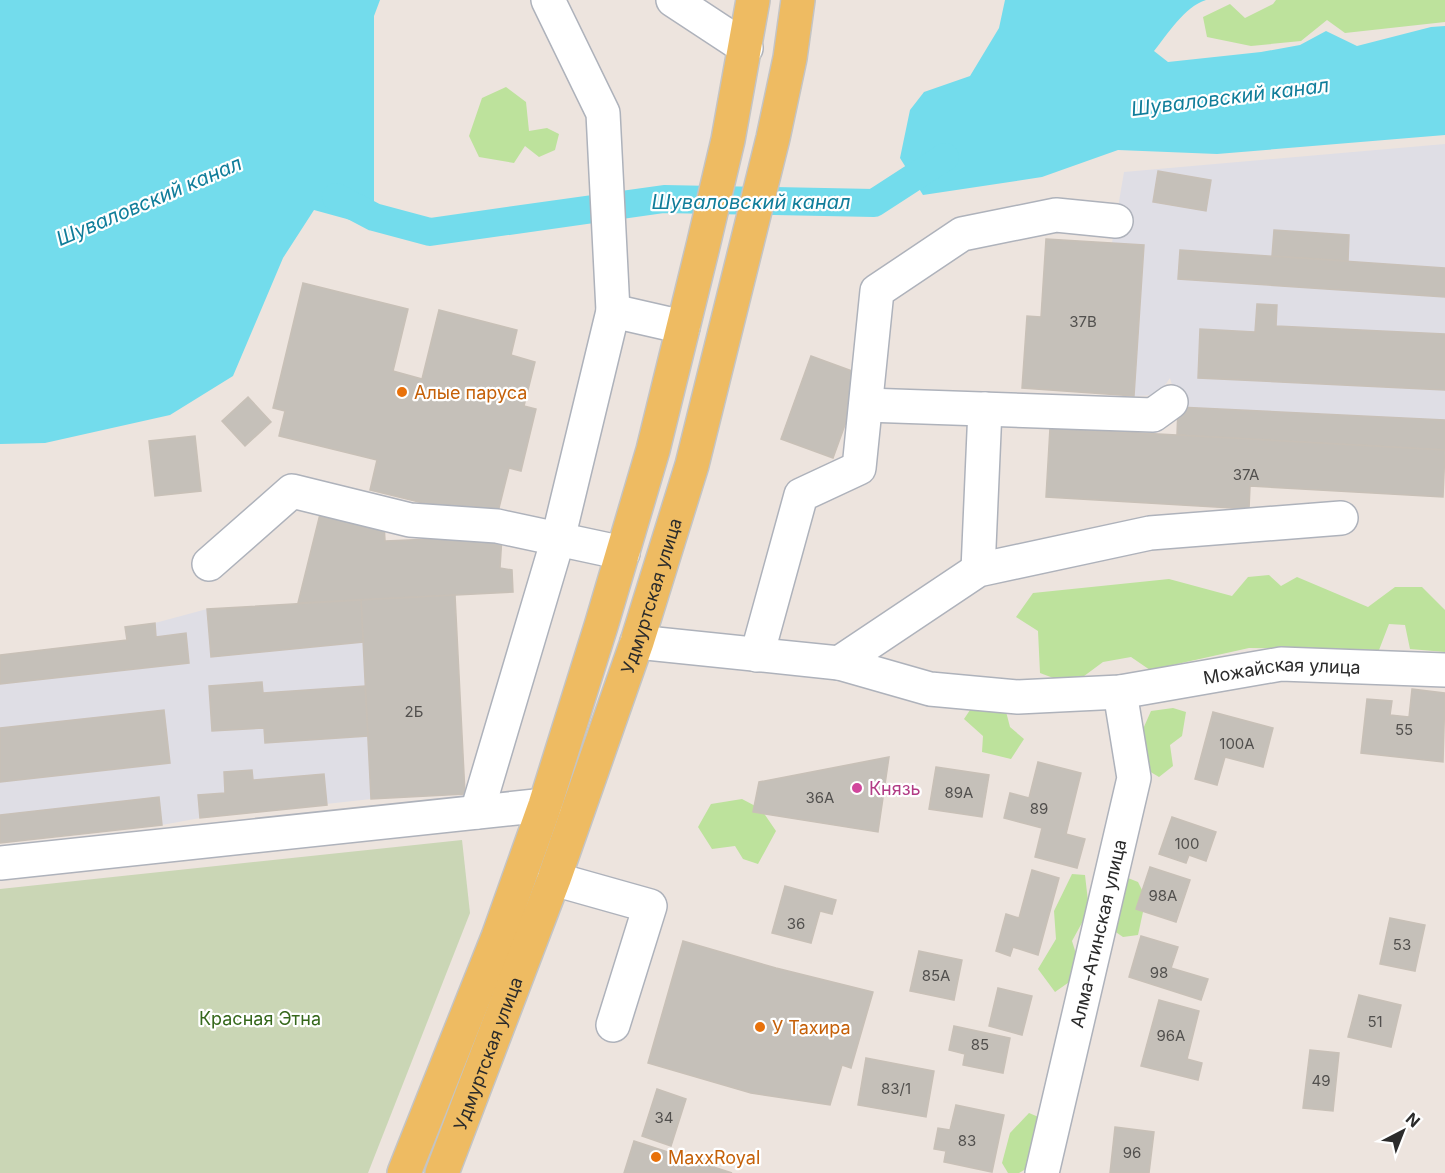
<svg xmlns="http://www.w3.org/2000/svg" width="1445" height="1173" font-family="Inter,sans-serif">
<rect width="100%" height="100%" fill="#ede4de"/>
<g fill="#dfdee5">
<polygon points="1445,144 1445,450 1177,435 1178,407 1170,378 1158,395 1134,396 1144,246 1112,243 1124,172"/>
<polygon points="361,600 371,799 200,818 162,825 0,843 0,655 126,640 125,627 155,623 207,609"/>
</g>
<g fill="#bde29c">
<polygon points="1276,0 1445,0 1445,22 1345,33 1327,20 1301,41 1251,46 1207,37 1203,17 1230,4 1245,18 1273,4"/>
<polygon points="506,87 526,102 529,131 547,128 559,134 555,150 539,157 525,146 514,163 479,157 469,136 482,98"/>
<polygon points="1269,575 1281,586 1297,577 1368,607 1395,587 1422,587 1445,610 1445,652 1410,649 1405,625 1389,624 1379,650 1249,648 1150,670 1131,657 1103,662 1072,685 1040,673 1038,631 1016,617 1033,593 1169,579 1232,596 1248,577"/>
<polygon points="976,701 1004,704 1010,727 1024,739 1011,759 982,752 983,736 964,719"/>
<polygon points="1173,708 1186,712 1182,736 1170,745 1173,766 1159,777 1144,768 1139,738 1151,711"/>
<polygon points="742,799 761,809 776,831 758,864 743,859 735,846 712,849 698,827 711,804"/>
<polygon points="1072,874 1085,875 1089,910 1072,941 1082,973 1055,992 1038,969 1056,939 1054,911"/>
<polygon points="1128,878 1138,882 1146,898 1138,935 1123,937 1107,926 1116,881"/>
<polygon points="1029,1113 1048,1121 1038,1162 1019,1173 1008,1173 1002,1163 1010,1133"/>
</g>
<polygon fill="#cad6b5" points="462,840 470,913 368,1173 0,1173 0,889"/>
<g fill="#73dcec">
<polygon points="0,0 380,0 374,16 374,207 365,224 314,210 283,258 233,376 170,415 45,443 0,444"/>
<path d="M1005,0H1206C1184,7 1168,34 1154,51L1168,62L1261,52L1300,45L1326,31L1357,46L1431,27L1445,26V135L1217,154L1118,150L1042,177L923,195L900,158L910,110L924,92L970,76L999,28Z"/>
</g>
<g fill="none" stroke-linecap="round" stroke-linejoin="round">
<polyline stroke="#73dcec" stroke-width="28" points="336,197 374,217 430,232 664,199 874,203 945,157"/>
</g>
<g fill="#c5c0b9" stroke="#c8c0b7" stroke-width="1.5">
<polygon points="1158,171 1211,180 1206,211 1153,202"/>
<polygon points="1274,230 1349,235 1348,261 1272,256"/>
<polygon points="1046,239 1144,245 1134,396 1022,388 1027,316 1041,317"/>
<polygon points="1180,250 1445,268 1445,297 1178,279"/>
<polygon points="303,283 408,309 393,371 422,379 439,310 517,330 511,355 535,362 524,406 536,409 521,471 509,468 498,512 474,506 472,515 370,490 377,460 279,436 285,411 273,408"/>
<polygon points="1257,304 1277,305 1276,326 1445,334 1445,390 1198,378 1200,329 1255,332"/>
<polygon points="811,356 863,375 833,458 781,439"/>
<polygon points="248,397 271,422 245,446 222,421"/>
<polygon points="1178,407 1445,420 1445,450 1177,435"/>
<polygon points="1050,428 1445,450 1443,497 1250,486 1249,509 1046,497"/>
<polygon points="195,436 201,491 155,496 149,441"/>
<polygon points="320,514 384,523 385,541 502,536 500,568 512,570 513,592 298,603"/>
<polygon points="455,595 465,794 371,799 361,600"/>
<polygon points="361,600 363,642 211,657 207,609"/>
<polygon points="155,623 156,637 186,633 189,663 0,684 0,655 127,640 125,627"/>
<polygon points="262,682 263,693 365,686 368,736 265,743 264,728 212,731 209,686"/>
<polygon points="1412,689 1445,693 1443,762 1361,753 1367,699 1392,701 1390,715 1409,717"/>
<polygon points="164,710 170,763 0,782 0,728"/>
<polygon points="1213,712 1273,728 1263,767 1225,757 1217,785 1195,779"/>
<polygon points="889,757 878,832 753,812 759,782"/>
<polygon points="1038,762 1081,773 1066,834 1085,839 1077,868 1035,857 1042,828 1004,818 1010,793 1029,798"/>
<polygon points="936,767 989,775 982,817 929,809"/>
<polygon points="252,770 253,780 324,774 327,805 200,818 198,795 225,793 224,772"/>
<polygon points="159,797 162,825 0,843 0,815"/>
<polygon points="1172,817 1216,832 1206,861 1189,855 1186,863 1159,854"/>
<polygon points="1150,867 1190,880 1176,922 1136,909"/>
<polygon points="1032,870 1059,878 1038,955 1013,947 1010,956 996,951 1006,914 1019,918"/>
<polygon points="785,886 836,900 832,914 820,911 811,943 772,933"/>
<polygon points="1390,918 1425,925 1415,971 1380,964"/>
<polygon points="1141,936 1178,947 1171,968 1208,979 1201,1000 1129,977"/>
<polygon points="683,941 776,968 873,992 851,1068 842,1065 830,1105 751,1093 648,1063"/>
<polygon points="919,951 962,960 954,1000 910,991"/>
<polygon points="998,988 1032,996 1022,1035 989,1026"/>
<polygon points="1359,995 1401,1005 1391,1047 1348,1037"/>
<polygon points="1159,1000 1199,1011 1187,1059 1202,1063 1198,1080 1141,1066"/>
<polygon points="954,1026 1010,1038 1003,1073 963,1065 965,1054 949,1050"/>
<polygon points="1310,1050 1339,1053 1333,1111 1303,1108"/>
<polygon points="866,1058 934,1071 926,1117 858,1105"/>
<polygon points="657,1089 686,1099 671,1146 642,1136"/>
<polygon points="956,1105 1004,1115 992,1172 944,1162 946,1151 934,1149 938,1128 950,1130"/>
<polygon points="1115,1127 1154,1132 1149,1173 1110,1173"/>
<polygon points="634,1141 732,1173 624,1173"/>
</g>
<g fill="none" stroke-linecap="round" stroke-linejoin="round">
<g stroke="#aeb2bb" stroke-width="36">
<g id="minor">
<polyline points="548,0 603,113 613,311"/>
<polyline points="673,0 746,48"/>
<polyline points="866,405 1153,415 1171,402"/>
<polyline points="209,564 292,491 410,520 497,526 623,553"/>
<polyline points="978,570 985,409"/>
<path id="s1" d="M637,642L839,663L930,689L1018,697L1120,692L1281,664L1445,670"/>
<polyline points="757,655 801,495 859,468 877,291 962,234 1056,215 1116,221"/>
<polyline points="839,663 978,570 1150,533 1341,518"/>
<polyline points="477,812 558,539 613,311 683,327"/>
<polyline points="0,863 545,805"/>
<polyline points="554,879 650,906 613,1025"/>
<path id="s2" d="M1042,1173L1134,778L1120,692"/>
</g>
</g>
<g stroke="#c4c4c4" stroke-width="36">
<g id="major">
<polyline points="404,1173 498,937 545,805 601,626 653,450 703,246 728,140 753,0"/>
<path id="s3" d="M442,1173L554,879L637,642L692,465L773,138L790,58L798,0"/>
</g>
</g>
<use href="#minor" stroke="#fff" stroke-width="33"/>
<use href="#major" stroke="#eebb62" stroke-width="33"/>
</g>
<g fill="#e8710a" stroke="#fff" stroke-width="2">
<circle cx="402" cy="392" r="6"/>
<circle cx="760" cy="1027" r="6"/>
<circle cx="656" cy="1157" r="6"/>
</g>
<circle fill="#d1479c" stroke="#fff" stroke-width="2" cx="857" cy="788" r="6"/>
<g text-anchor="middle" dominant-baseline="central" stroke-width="4.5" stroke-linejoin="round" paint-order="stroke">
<g font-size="15" fill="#52504e">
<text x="1083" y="321">37В</text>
<text x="1246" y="474">37А</text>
<text x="414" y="711">2Б</text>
<text x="1404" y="729">55</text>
<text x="1237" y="743">100А</text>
<text x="959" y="792">89А</text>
<text x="820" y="797">36А</text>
<text x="1039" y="808">89</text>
<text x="1187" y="843">100</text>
<text x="1163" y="895">98А</text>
<text x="796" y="923">36</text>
<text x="1402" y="944">53</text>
<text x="1159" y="972">98</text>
<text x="936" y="975">85А</text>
<text x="1375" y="1021">51</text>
<text x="1171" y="1035">96А</text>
<text x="980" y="1044">85</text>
<text x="1321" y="1080">49</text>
<text x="896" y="1088">83/1</text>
<text x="664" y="1117">34</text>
<text x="967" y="1140">83</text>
<text x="1132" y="1152">96</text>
</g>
<g font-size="18" fill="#c56008" stroke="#fff" text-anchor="start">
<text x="414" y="392">Алые паруса</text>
<text x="772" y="1027">У Тахира</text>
<text x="668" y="1157">MaxxRoyal</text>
</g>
<g font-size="18" fill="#2b2b2b" stroke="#fff">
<text stroke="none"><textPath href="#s3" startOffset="614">Удмуртская улица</textPath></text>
<text stroke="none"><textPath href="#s1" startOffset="652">Можайская улица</textPath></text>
<text stroke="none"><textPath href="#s2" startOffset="246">Алма-Атинская улица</textPath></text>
<text stroke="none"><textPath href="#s3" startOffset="128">Удмуртская улица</textPath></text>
</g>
<g font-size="18" fill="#b23c85" stroke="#fff" text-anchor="start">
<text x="869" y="788">Князь</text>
</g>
<g font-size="18" fill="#36681c" stroke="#fff">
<text x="260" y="1018">Красная Этна</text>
</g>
<g font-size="20" font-style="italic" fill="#107d9a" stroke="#fff">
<text transform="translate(1230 97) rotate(-7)">Шуваловский канал</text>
<text transform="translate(149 201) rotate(-23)">Шуваловский канал</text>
<text x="751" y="202">Шуваловский канал</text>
</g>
</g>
<g transform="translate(1403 1131) rotate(42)" stroke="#ffffff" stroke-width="4.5" paint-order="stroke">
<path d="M0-4.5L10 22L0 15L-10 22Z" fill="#2b2b2b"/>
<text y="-9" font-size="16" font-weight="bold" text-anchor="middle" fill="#2b2b2b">N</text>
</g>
</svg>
